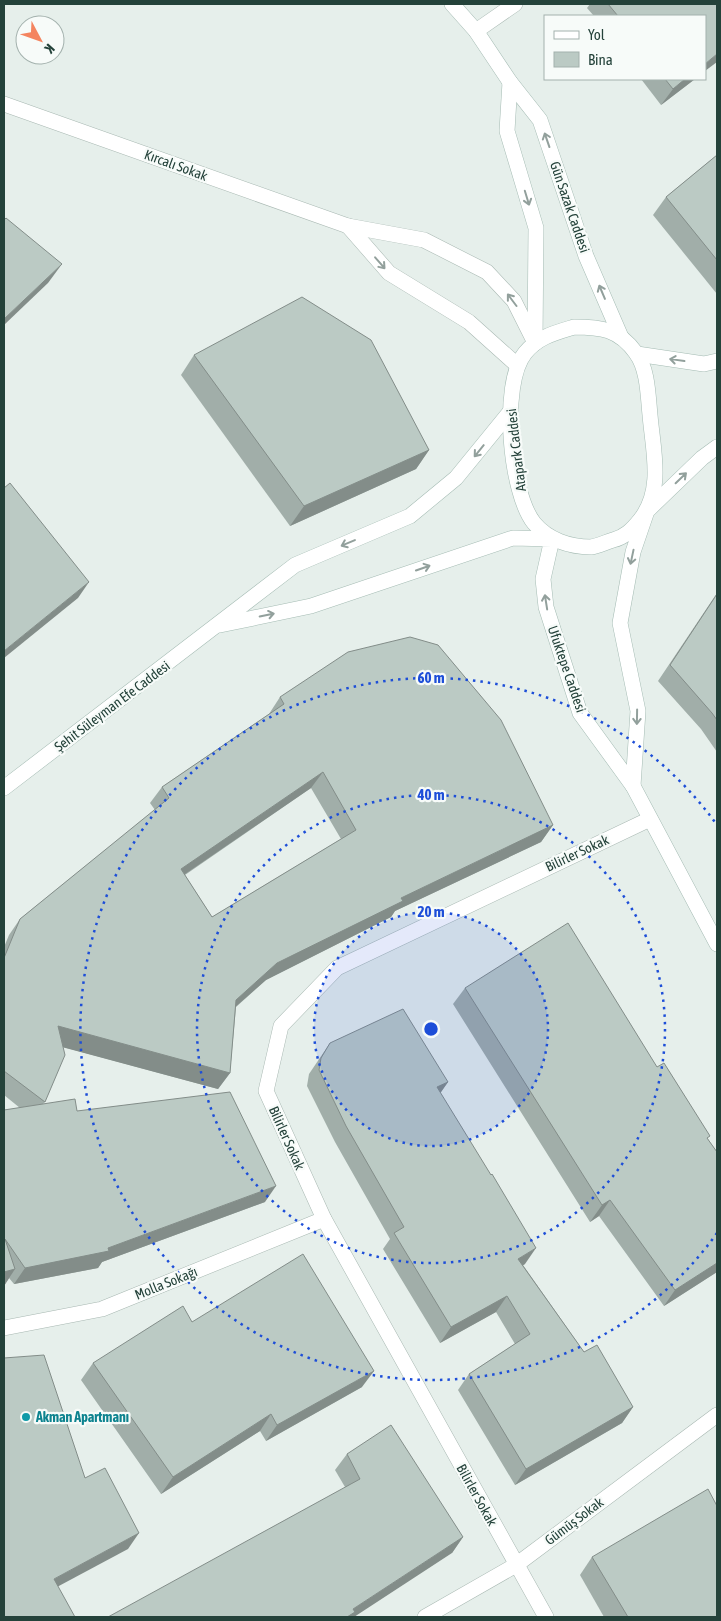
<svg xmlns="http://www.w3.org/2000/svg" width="721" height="1621" font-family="'Asap Condensed',sans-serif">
<rect width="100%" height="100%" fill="#e6efeb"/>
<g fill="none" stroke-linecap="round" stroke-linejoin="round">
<g stroke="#a8b8b2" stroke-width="16">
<g id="street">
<polyline points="476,31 515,4"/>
<polyline points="4,104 348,226 424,240 487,272 514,301 535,343"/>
<polyline points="348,226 389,273 469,322 517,365"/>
<polyline points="4,1328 102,1309 324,1219"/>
<polyline points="425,1617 516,1565 717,1415"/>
<polyline points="546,1617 324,1219 266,1091 281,1026 337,968 650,819"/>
</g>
</g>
<g stroke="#a4bbb3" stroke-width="16">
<g id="secondary">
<polyline points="452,4 476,31 510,82 540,120 586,256 621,337"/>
<polyline points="510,82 507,131 536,228 535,343"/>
<path d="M574,327C601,327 619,329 636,353C648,369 648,396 650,415C653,451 664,490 640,520C632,530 625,537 613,540C606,542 598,546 591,547C570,547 548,540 534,523C510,493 500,384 525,353C538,337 554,333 574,327Z"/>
<polyline points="637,354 704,364 717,361"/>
<polyline points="220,625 311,606 513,538 552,539 543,579 546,607 580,713 633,786 717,944"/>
<polyline points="633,786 638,711 620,623 633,552 647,511 702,458 717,447"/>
<polyline points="4,788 295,565 410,516 456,478 509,413"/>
</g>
</g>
<use href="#street" stroke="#fff" stroke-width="15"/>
<use href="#secondary" stroke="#fff" stroke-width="15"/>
</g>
<g fill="#a1aea9" fill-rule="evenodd">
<polygon points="590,4 717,4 705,16 594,16 587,8"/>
<polygon points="641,79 695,79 661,105"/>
<polygon points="717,155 717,294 653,215 666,197"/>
<polygon points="194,355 429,450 416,469 290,526 181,375"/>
<polygon points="717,593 717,752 701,729 658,681"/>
<path d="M280,697L553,825L541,842L395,911L391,917L266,980L236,1007L230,1073L218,1089L63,1047L45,1102L43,1104L77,1111L265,1202L102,1262L98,1268L14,1284L9,1278L4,1286V1110L20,1108L4,1095V947L9,935L20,919L155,810L150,803L162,787L269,714ZM311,788L341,839L212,917L185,875Z"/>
<polygon points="465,988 657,1067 717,1152 717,1272 664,1306 599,1216 590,1222 453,1004"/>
<polygon points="330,1043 448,1082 440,1093 525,1264 523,1265 584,1352 633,1407 622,1423 515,1485 458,1390 469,1374 515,1344 496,1312 440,1343 383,1249 390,1239 335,1142 307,1086 309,1074"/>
<polygon points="192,1322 362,1387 266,1441 260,1431 161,1494 81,1380 93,1363"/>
<polygon points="347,1454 463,1537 452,1553 345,1487 335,1470"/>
<polygon points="592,1557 717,1617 604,1617 580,1575"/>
</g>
<g fill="#838d89">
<polygon points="717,54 717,62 705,71 705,64"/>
<polygon points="685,79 695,79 661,105 673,89"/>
<polygon points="62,264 48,283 4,325 4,319"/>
<polygon points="429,450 416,469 290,526 304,506"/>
<polygon points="89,582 78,598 4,658 4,651"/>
<polygon points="323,772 311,788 169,885 181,869"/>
<polygon points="553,825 541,842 395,911 391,917 266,980 225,1016 236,1000 277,963 401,898"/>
<polygon points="58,1026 230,1073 218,1089 47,1043"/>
<polygon points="448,1082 437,1098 437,1087"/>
<polygon points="276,1186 265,1202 102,1262 98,1268 14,1284 25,1268 108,1248"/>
<polygon points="610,1200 599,1216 590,1222 602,1205"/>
<polygon points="536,1248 525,1264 507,1275 518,1259"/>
<polygon points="717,1263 717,1272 664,1306 675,1290"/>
<polygon points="15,1269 4,1286 4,1272"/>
<polygon points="507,1296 496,1312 440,1343 451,1327"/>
<polygon points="374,1371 362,1387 266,1441 277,1425"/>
<polygon points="633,1407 622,1423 515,1485 526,1469"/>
<polygon points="271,1414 260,1431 161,1494 173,1477"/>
<polygon points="139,1533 128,1549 42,1595 54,1579"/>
<polygon points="463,1537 452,1553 354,1617 347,1617 353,1609"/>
</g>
<g fill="#bbcac4" stroke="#838d89" fill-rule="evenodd">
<polygon points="608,4 717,4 717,54 705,64 705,16 618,16"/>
<polygon points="665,79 685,79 673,89"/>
<polygon points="717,155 717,260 666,197"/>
<polygon points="6,218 62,264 4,319 4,220"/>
<polygon points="302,297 371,340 429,450 304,506 194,355"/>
<polygon points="10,483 89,582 4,651 4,488"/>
<polygon points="717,594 717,720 712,713 670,665"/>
<path d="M410,637L438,645L501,720L553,825L401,898L403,901L277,963L236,1000L230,1073L58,1026L65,1055L45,1102L4,1071V958L20,919L169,798L162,787L284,704L280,697L348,652ZM323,772L356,830L212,917L181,869Z"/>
<polygon points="568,923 657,1067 664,1063 710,1136 707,1138 717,1152 717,1263 675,1290 610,1200 602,1205 465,988"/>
<polygon points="403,1009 448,1082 437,1087 491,1175 492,1174 536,1248 518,1259 584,1352 597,1345 633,1407 526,1469 469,1374 530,1334 507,1296 451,1327 394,1233 404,1227 346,1126 319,1070 321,1058 330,1043"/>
<polygon points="230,1092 276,1186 108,1248 109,1251 25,1268 5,1239 15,1269 4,1272 4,1110 75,1099 77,1111"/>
<polygon points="303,1254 374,1371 277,1425 271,1414 173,1477 93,1363 183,1306 192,1322"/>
<polygon points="44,1355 85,1478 105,1468 139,1533 54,1579 75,1617 4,1617 4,1358"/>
<polygon points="391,1425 463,1537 353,1609 355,1612 347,1617 108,1617 360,1479 347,1454"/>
<polygon points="708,1489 717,1506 717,1617 628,1617 592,1557"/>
</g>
<defs><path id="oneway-shaft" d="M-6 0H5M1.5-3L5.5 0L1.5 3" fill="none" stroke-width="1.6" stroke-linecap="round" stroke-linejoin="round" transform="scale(1.25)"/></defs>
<g stroke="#92a09c">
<use href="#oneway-shaft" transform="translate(547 140) rotate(-109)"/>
<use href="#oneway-shaft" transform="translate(527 198) rotate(73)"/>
<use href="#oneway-shaft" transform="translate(380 263) rotate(49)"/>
<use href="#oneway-shaft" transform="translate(602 292) rotate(-113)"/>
<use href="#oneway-shaft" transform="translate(512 300) rotate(-127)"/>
<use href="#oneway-shaft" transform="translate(677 360) rotate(-172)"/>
<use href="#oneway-shaft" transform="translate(479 451) rotate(129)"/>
<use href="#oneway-shaft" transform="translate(681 478) rotate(-44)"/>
<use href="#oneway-shaft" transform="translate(348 543) rotate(157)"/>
<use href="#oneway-shaft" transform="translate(632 557) rotate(102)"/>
<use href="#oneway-shaft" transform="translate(423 568) rotate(-19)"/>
<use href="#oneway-shaft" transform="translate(546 602) rotate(-99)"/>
<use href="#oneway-shaft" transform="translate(267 615) rotate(-12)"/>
<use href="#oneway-shaft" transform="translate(637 717) rotate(91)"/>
</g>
<circle cx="431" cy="1029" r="117" fill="#1d4ed8" fill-opacity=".12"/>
<g fill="none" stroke="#1d4ed8" stroke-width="2.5" stroke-dasharray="2.5 5">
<circle cx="431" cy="1029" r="117"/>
<circle cx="431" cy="1029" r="234"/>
<path d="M717 1233A351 351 0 1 1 717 825"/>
</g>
<circle fill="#0f9aa8" stroke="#f7fbf9" stroke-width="2" cx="26" cy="1417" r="5"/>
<g text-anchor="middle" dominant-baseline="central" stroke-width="4.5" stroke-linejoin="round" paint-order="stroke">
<g font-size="14" fill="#24423a" stroke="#f7fbf9">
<text transform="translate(176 165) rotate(20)">Kırcalı Sokak</text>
<text transform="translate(570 207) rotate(71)">Gün Sazak Caddesi</text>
<text transform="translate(516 450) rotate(-97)">Atapark Caddesi</text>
<text transform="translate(567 669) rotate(71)">Ufuktepe Caddesi</text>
<text transform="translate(112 706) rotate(-37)">Şehit Süleyman Efe Caddesi</text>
<text transform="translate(577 853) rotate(-25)">Bilirler Sokak</text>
<text transform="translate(287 1138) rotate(66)">Bilirler Sokak</text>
<text transform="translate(166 1283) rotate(-22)">Molla Sokağı</text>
<text transform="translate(477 1495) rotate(61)">Bilirler Sokak</text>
<text transform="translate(574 1521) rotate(-37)">Gümüş Sokak</text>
</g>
<g font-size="14" font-weight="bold" fill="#0d838f" stroke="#f7fbf9" text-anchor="start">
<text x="36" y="1417">Akman Apartmanı</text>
</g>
</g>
<circle cx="431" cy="1029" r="8" fill="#1d4ed8" stroke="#f7fbf9" stroke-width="2.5"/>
<g font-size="15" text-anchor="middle" font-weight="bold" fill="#1d4ed8" stroke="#f7fbf9" stroke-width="4.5" stroke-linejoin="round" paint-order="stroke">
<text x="431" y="683">60 m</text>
<text x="431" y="800">40 m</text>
<text x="431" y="917">20 m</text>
</g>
<rect width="721" height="1621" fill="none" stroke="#24423a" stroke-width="10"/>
<rect x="544" y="15" width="162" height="65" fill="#f7fbf9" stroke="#a3b1ad"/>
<rect x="554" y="31" width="25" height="8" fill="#ffffff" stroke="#a3b1ad"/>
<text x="588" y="40" font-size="15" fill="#24423a">Yol</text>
<rect x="554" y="52" width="25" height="15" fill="#bbcac4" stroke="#a3b1ad"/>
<text x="588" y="65" font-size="15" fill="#24423a">Bina</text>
<g transform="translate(40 40) rotate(131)"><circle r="24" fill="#f7fbf9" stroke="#a3b1ad"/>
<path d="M0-4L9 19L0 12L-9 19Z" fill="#f4845f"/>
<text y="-8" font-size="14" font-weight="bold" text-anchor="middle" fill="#24423a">K</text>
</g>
</svg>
